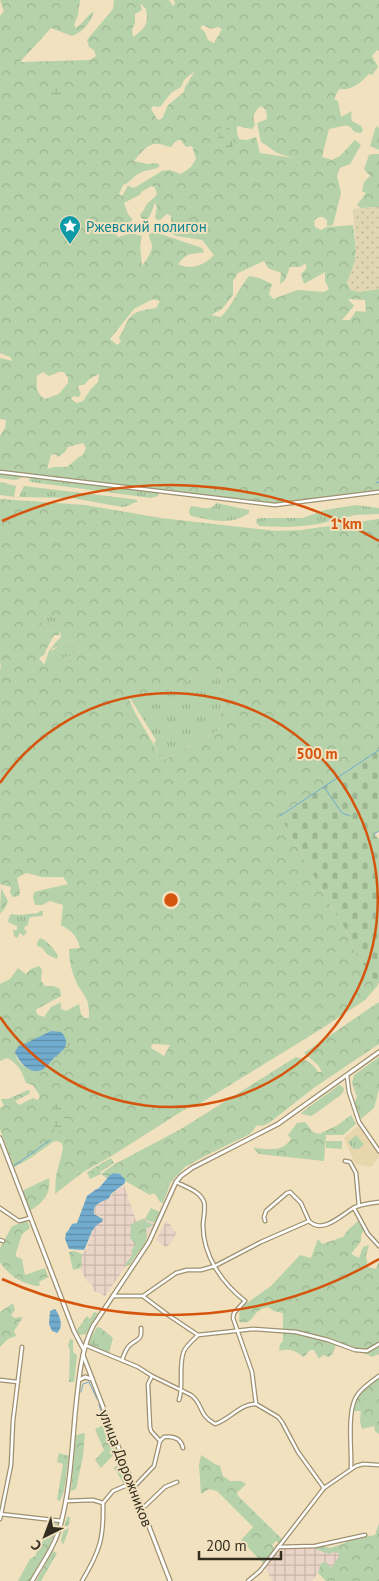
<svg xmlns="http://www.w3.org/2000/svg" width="379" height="1581" font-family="'PT Sans',sans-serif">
<defs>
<pattern id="industrial-grid" width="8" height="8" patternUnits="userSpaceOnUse" patternTransform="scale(1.25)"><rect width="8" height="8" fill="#ead4c7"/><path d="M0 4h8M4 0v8" fill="none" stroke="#c9b6ab"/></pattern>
<pattern id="grass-tufts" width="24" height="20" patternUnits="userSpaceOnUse" patternTransform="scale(1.25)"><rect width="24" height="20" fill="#b5d2aa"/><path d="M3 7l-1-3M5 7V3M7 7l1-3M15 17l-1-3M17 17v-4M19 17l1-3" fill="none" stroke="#9cb592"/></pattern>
<pattern id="forest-crowns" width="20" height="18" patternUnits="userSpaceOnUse" patternTransform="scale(1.25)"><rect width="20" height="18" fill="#b5d2aa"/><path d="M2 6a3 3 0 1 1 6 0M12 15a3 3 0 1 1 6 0" fill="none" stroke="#9cb592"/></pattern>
<pattern id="wetland-marsh" width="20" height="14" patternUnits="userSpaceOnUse" patternTransform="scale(1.25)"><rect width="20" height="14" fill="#b5d2aa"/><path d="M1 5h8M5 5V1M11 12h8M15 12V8" fill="none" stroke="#9cb592"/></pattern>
<pattern id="sand-dots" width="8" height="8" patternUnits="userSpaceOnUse" patternTransform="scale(1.25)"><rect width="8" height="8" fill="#e0d6b1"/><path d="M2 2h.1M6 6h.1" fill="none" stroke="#c1b898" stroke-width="1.8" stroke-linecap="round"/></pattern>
<pattern id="cemetery-stones" width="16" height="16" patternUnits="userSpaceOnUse" patternTransform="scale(1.25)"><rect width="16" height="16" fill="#b5d2aa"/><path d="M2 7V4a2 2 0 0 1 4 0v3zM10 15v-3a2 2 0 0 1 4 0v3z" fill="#9cb592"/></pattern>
<pattern id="garden-dots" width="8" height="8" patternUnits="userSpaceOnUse" patternTransform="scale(1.25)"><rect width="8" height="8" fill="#b5d2aa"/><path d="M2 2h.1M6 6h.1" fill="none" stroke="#9cb592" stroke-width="1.8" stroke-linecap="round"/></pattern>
<pattern id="water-rules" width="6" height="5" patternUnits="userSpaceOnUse" patternTransform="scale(1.25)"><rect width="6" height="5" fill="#71accf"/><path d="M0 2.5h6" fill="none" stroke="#5e8ca8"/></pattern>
</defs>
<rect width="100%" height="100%" fill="#f1e1be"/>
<polygon fill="#e8d7ac" points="358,1126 379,1155 379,1157 371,1167 355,1164 344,1138"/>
<g fill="url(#industrial-grid)">
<polygon points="124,1185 136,1221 143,1218 155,1224 105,1296 94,1291 92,1284 88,1283 81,1270 82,1254 87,1248 91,1234 97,1224 102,1222 103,1219 101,1216 94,1214 95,1207 98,1203 110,1198 111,1195"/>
<polygon points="167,1220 176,1233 171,1243 166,1247 156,1240"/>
<polygon points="281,1548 312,1548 329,1554 334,1552 339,1553 339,1558 331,1569 321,1563 318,1573 312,1581 272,1581 265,1567 278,1549"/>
</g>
<g fill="url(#grass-tufts)">
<path d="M0,473L23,477C16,482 8,479 0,478Z"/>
<polygon points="30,478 38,478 159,493 158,496 151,498 31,482 29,480"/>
<polygon points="0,482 16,486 14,497 0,495"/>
<path d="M24,486L132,499L137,500V502C131,503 128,507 122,507L72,498L20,497H19Z"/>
<path d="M216,503L249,510V513C231,526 211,520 191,516C188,513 189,509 191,506C200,507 211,512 216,503Z"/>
<polygon points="356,505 379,508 379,514 355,515 319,524 303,526 286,527 259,526 256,522 257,519 261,518 303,518 325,510"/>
<path d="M51,616L58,619L60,623C57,630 50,632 43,631L40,627L45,618Z"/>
<path d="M68,640C74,641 77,644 80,650L75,657C68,656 62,657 59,664L53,665L49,661C47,648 60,648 68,640Z"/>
<polygon points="213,668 220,669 223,703 217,731 166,759 159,756 153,741 155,743 156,740 130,698 145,692 157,696"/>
<path d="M40,911H43V915C39,918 34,915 29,918L28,925L25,926L24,930L27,931L24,936L20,933L17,938L14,936L13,930H17V926L8,922L9,917L11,914L19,915L38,913Z"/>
<path d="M40,938C48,941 54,949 58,956L57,959L48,955L41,947L37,946V943Z"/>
<polygon points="339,1085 343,1087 344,1090 341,1095 313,1115 311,1116 302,1114 301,1113"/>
<polygon points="356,1135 364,1144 359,1149 353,1149 348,1142"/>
<polygon points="326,1141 342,1141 342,1149 326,1148"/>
<polygon points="171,1182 163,1203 160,1202 155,1194 152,1193"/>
<polygon points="94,1312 98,1313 86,1334 80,1335 76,1331 87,1316 90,1319"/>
<polygon points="70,1339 73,1340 73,1352 77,1355 74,1382 69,1382 70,1350 68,1346"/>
<polygon points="117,1451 128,1482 124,1484 114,1468 119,1463 115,1453"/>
</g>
<g fill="url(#forest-crowns)" fill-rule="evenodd">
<path d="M0,0H80L78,15L74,25L76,28C83,23 87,16 94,11C91,22 83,32 72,36L51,28L20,62L90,60L96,56L94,50L89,47L87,40L113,9L114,0H169L173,6L175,4L174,0H379V52L378,49L372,56L378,67L372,75L369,74C360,83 352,91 339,89L334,99L338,101L341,117L352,111L351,115L352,121L361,126L363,130L361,133L355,132L349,126C342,125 337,128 329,129L322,157L332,160L340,156L355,140L361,145L350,164L340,168L337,176L341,193L333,225L327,226V220L323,217H318L314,221L315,227L321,230L327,227L353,225L356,251L355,261L347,283L351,290L358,292L379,289V491L274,504L0,471V436L5,428L6,420L0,419V358L13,361L10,357L0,353V16L4,11ZM140,3L146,9C149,24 145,28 133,37L132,30L135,23V14L142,10ZM203,25L211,29L218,27L222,29L214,43L208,40L205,32L200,28ZM195,71L185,87L184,92L168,105L163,117L160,120L157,119L151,109L153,106L158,107L161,106L171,93L181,87L184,80ZM261,106L266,110L267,119L257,123L261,142L266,145L277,153L293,158L260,153L256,137L247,140L239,139L237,133V126L252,129L255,125C252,115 254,112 261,106ZM180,139L186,147L192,146L196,159L191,167L181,174L170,170L162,171L134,188L128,186L122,196L119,194L123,185C130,183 133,176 140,173C146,169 154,171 160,166L157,163L148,164L134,161C140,154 148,142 159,144C163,144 167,147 171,147L175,142ZM152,186L155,188L157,194C154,199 150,200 147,204C144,208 145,210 141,213L140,216L145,222C151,217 152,209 155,203L157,207L155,217L157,220H160L167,214L171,216V224L167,230L176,236L202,240L214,255C205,265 190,271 178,264C190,250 189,256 204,252L202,248L155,232L149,234C149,239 152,242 152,246C152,253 146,260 142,266L140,244L142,236L131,233L118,237L113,231L133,220L128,214L124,203L141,194V192ZM264,261L268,268L281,273L280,284L285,280L290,267H300L306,263V269L301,274L304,284L325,272V281L329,289L324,292L297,290L273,299L269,294L272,284L259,278L249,276C238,289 233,305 221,317L211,315L222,309L233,295V281L238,273ZM153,299L160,301L156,308C145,310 133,310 127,322C124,327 123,332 119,337L121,342L117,345L110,339L134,309ZM348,299L365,300L366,312L356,311L350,320H342L354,306ZM43,372L49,376L59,372H64L68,378V383L59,394L45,399C36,393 36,387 37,376ZM99,374L98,382L91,389L83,401L77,403L72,400L71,398L74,396L79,397L81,394L78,387L80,385H84L89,379ZM83,443L86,448L83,455L79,457L67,467H54L47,469L51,455L55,454L58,457L65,452L68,447Z"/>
<polygon points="376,126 379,128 379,150 370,146"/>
<polygon points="373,154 379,154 379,207 361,208 357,205 366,193 362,191 364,182 370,176 364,169 369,155"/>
<path d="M0,499L85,505L161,518L276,531L301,530L379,519V750L280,816L334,911L345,928L356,954L378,985L365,1000L321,1029L199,1104L190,1106L110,1157L83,1172L55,1194L56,1176L63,1149L62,1143L56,1141L53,1142L29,1159L14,1167L0,1129V1108L4,1106L1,1099H8L28,1090L30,1091L29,1094L15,1101L19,1105L33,1098L38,1100L40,1096L33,1085L26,1083C22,1072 19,1064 7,1058L0,1061V984L10,979L18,968L26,974L31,969L39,966L42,970L41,981L45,986H53L60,989L61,996L37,1009L36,1012L38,1015L44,1017L51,1007L61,1002V1009L66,1011L79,1004L81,1014L84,1018H89C89,1011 89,1004 86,998C84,993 79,989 77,984C72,972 69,962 69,949L80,948C77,936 72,931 61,925L63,905L50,901L42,905H35L33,898L34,892L68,884L63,877H42L26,873L17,878L20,891L19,896L13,897L10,893L11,887L0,884V669L1,668L0,660ZM51,616L58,619L60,623C57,630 51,632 43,631L40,627L45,618ZM60,631L61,637L56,642L49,651L44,665L39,658L45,654L46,650L54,635H59ZM68,640C74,641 77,644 80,650C76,659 69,656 61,658L59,664L53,665L49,661L50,653L53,648L59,647ZM213,668L220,670L223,703L217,731L166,759L159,756C151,736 136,719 129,699L145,692L157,696ZM51,1031L34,1071C26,1068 18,1064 16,1055L35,1039ZM152,1044L170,1045L164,1056L151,1048Z"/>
<polygon points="1,888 8,901 5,908 0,914"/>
<path d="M379,1002V1044L315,1087L269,1123L262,1126L257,1125L250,1134L205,1156L185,1167L171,1182L150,1195L125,1181C124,1176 119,1173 114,1173L108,1179L101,1174L115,1164L181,1129L296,1057C305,1059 314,1064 318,1072H322L318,1065L304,1053Z"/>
<polygon points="379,1057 379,1089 374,1108 361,1119 354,1103 357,1097 352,1083 354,1075"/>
<path d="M351,1115L356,1124L343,1135H326L324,1161L259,1154L253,1148C266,1148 281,1154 291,1139L288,1135L297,1123L305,1122L313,1132L319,1134L338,1125Z"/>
<path d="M49,1178C51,1195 43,1202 30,1211L22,1191Z"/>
<polygon points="143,1219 153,1225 146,1229 147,1238 145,1243 130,1264 127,1266 124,1266 133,1254 131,1252 135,1244 130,1238 131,1224"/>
<path d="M27,1221L30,1228L22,1234L15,1256L22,1259L25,1275L45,1268L48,1277L39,1282L40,1286C24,1286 8,1275 0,1262V1248L12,1226Z"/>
<path d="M358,1221L364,1230L361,1235V1241L351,1254L359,1258L363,1247L369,1245L366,1256L368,1267L376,1269L379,1261V1354L372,1357C361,1350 348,1350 336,1345L333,1353L329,1357L323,1355L319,1359L314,1350H310L304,1357C294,1350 290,1348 279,1351L280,1344L283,1341V1313L274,1311L268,1307C265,1308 262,1308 260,1310C250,1316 254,1324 239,1322L240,1308L271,1286L300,1255L311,1258L318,1239L322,1244L343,1237L348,1230Z"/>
<polygon points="74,1251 82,1254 81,1268 73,1270 69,1252"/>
<polygon points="13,1303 15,1310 11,1315 14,1318 23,1317 14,1331 16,1336 8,1339 0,1347 0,1312"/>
<polygon points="97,1327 101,1328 113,1338 109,1353 89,1346 90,1339"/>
<polygon points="379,1378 379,1434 375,1431 374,1426 362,1429 360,1421 361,1411 353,1411 358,1395"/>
<polygon points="106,1424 117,1451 101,1468 95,1460 104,1450 95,1429"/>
<polygon points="85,1433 83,1456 76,1489 71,1491 76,1435"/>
<polygon points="59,1453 69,1456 64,1491 60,1501 57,1500 63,1464 57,1462"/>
<polygon points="201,1455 215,1464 220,1466 223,1476 230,1481 241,1481 246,1484 237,1493 239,1497 282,1539 279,1544 276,1541 272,1545 275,1549 263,1563 241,1540 253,1527 217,1491 209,1489 201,1494 199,1465"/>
<polygon points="67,1517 70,1517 68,1532 63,1545 61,1540"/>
<polygon points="53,1522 58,1523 49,1547 29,1581 18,1581 30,1559 35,1556"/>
<polygon points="379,1523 379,1581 326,1581 318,1573 321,1563 326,1562 331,1568 338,1558 339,1553 334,1552 329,1554 313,1548 324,1546 330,1548 345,1543 347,1540 375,1535"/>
<polygon points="53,1551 57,1553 41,1581 36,1581"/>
</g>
<g fill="url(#wetland-marsh)">
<polygon points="60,86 64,87 67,94 62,101 57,101 38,94 51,88"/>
<path d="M224,125L228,126L233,132V147L228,153C219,148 217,137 220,128Z"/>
<path d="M60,1027L77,1037C70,1047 55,1058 47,1068L43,1070L49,1063L48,1032L18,1047L15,1052L19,1044C35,1041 44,1027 60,1027Z"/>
<path d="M39,1081L50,1092L58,1095C67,1108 72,1114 65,1130L54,1131C54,1123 57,1114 54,1106C50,1097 42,1090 39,1081Z"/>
<polygon points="96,1334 100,1334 104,1346 102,1349 95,1347 91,1343"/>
</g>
<polygon fill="url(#sand-dots)" points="379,207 379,289 358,292 351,290 347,283 355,261 356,251 353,209"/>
<polygon fill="url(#cemetery-stones)" points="379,750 379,831 374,834 379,839 379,983 377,984 356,954 345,928 334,911 280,816"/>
<polygon fill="url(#garden-dots)" points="111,1158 114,1163 100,1172 101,1174 90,1179 87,1172"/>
<polygon fill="#b5d2aa" points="151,1208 160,1212 154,1223 145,1219"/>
<g fill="url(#water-rules)">
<path d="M51,1031L61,1032C65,1036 68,1042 65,1047C63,1051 57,1055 54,1058C50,1062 46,1068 42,1070C29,1075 19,1062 15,1052L18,1047Z"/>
<path d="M114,1173L120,1174L125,1179V1183L111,1194L109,1198C101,1203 93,1203 94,1214L103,1219L102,1222C90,1227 90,1240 84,1250L69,1249L65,1239L66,1233L68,1231L72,1224L77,1223L87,1196L95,1190L99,1188L110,1175Z"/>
<path d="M55,1309C60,1315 64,1327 57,1333L52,1331L49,1324L50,1311Z"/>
</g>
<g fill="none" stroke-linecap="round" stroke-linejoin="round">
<g stroke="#71accf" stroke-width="1">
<polyline points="376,483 379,482"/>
<polyline points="324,787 342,813 350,816"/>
<polyline points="280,816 379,750"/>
<polyline points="374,834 379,831"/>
<polyline points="14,1166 50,1140"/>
<polyline points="81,1392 83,1384 89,1382 97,1399"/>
<polyline points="99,1405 103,1417"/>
</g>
<g stroke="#9f9170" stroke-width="5">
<g id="minor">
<polyline points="0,472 275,505 379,492"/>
<polyline points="347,1076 349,1092 359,1122 379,1151"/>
<polyline points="345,1161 350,1162 356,1173 359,1206"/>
<path d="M176,1182C186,1187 200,1191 204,1202C206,1209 203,1219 203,1225C203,1256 222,1283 245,1301L234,1313L233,1318L252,1372L256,1404L278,1417L282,1422L298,1452L324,1488"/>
<polyline points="0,1208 19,1221 30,1218"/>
<polyline points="354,1208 368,1234 379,1246"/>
<polyline points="265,1221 264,1217 266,1211 287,1193 290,1192 301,1203 309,1221"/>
<polyline points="0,1240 3,1241"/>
<path d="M113,1296H143L176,1273L187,1270H201L215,1266L261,1242L309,1221C323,1235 342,1214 355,1207C362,1204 371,1203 379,1202"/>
<polyline points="144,1297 168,1315 198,1335 253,1329 296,1332 328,1340 355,1350 367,1351 379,1344"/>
<path d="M85,1345L138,1367L152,1376L191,1395C203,1403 198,1415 215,1424C229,1420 241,1403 256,1404"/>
<path d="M122,1360C124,1355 126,1348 130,1345C138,1338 142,1341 141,1328"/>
<polyline points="152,1376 148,1384 150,1427 151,1431 160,1441"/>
<polyline points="0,1380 18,1382"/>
<path d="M179,1400C184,1386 178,1364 184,1351C187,1345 193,1340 198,1335"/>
<path d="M351,1468C352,1449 346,1409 358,1394C363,1387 372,1381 379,1376"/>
<path d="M134,1487L154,1466L160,1441L164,1437C173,1436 181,1438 183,1448"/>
<polyline points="66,1501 93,1500 103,1503"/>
<polyline points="142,1509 165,1487 177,1482"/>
<polyline points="0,1514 62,1521"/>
<polyline points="0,1519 11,1465 13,1421 22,1347"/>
<polyline points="278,1547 315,1546 365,1535"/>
<path d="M82,1581C100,1551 104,1538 103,1503L113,1491L132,1483"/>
<polyline points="248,1581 260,1571 324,1488 356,1466 363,1464 379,1465"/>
</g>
</g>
<g stroke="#9f9170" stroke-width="5.5">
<polyline id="tertiary" points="0,1138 74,1331 84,1350"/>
</g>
<g stroke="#9f9170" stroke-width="5.5">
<g id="secondary">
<polyline points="83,1355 170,1581"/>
<polyline points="79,1380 85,1377 92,1379"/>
<path d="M32,1581C43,1562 56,1544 61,1523C71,1485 72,1444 76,1405C79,1378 81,1350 93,1326L149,1242L176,1182L181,1176L192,1168L278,1124L379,1052"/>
</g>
</g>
<use href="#minor" stroke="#fff" stroke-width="2.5"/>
<use href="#tertiary" stroke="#fff" stroke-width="3"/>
<use href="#secondary" stroke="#fff" stroke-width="3"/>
</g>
<g fill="none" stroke="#d6550e" stroke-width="2.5">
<path d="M0 783A207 207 0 1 1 0 1017"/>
<path d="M379 1259A415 415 0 0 1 2 1279M2 521A415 415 0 0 1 379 541"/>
</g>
<defs>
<g id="sight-pin" transform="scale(1.125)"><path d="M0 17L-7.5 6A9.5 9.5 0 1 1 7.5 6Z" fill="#0f9aa8" stroke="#f1e1be"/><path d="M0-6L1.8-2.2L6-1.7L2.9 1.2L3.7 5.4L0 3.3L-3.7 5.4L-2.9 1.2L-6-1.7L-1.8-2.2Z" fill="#fff"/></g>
</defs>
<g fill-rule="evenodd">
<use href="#sight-pin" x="70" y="226"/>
</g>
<g text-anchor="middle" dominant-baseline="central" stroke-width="4" stroke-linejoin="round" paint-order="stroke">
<g font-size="15" fill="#0d838f" stroke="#f1e1be" text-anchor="start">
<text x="86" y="226">Ржевский полигон</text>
</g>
<g font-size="15" fill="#342e21" stroke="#f1e1be">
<text transform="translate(126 1468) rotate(69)">улица Дорожников</text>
</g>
</g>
<circle cx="171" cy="900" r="8" fill="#d6550e" stroke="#f1e1be" stroke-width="2.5"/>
<g font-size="15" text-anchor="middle" font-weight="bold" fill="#d6550e" stroke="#f1e1be" stroke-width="4" stroke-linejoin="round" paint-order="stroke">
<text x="346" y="529">1 km</text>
<text x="317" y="759">500 m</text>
</g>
<g transform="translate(45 1536) rotate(222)" stroke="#f1e1be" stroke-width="4" paint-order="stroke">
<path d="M0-4L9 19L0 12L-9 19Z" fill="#342e21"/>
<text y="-8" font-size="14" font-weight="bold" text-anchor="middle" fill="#342e21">С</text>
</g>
<path d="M199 1551v8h82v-8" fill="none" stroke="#342e21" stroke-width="2.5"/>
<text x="206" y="1551" font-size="15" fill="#342e21" stroke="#f1e1be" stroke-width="4" paint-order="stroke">200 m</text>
</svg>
